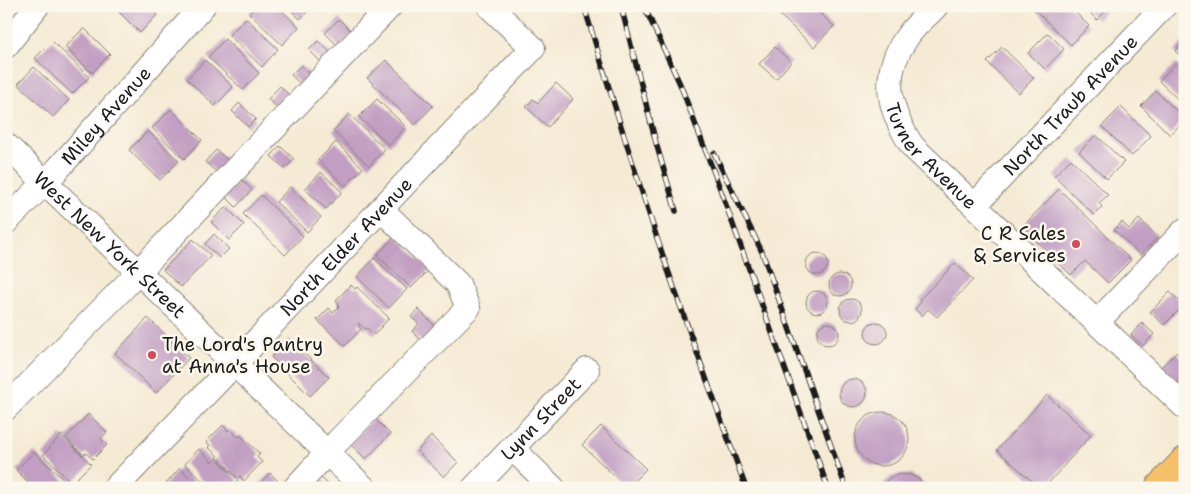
<svg xmlns="http://www.w3.org/2000/svg" width="1191" height="494" font-family="'Shantell Sans',sans-serif">
<rect width="100%" height="100%" fill="#fbf7ec"/>
<filter id="ink" filterUnits="userSpaceOnUse"><feTurbulence type="fractalNoise" baseFrequency=".02" numOctaves="2"/><feDisplacementMap in="SourceGraphic" scale="10" xChannelSelector="R" yChannelSelector="G"/><feConvolveMatrix kernelMatrix="1 2 1 2 8 2 1 2 1" color-interpolation-filters="sRGB"/></filter>
<filter id="wash" filterUnits="userSpaceOnUse"><feTurbulence type="fractalNoise" baseFrequency=".0096" numOctaves="4" result="noise"/><feDisplacementMap in="SourceGraphic" scale="20" xChannelSelector="R" yChannelSelector="G"/><feGaussianBlur stdDeviation="1.12" result="paint"/><feColorMatrix in="noise" values="0 0 0 0 0 0 0 0 0 0 0 0 0 0 0 0 0 1.4 0 .05"/><feComposite in="paint" operator="in"/></filter>
<g filter="url(#wash)">
<rect width="100%" height="100%" fill="#f5ead4"/>
<g id="blocks">
<g fill="#c19ec2">
<polygon points="113,6 151,6 158,14 140,33"/>
<polygon points="256,6 277,6 299,27 282,45 249,13"/>
<polygon points="287,6 313,6 300,19"/>
<polygon points="770,6 812,6 834,26 814,47"/>
<polygon points="1039,6 1069,6 1089,26 1071,45 1035,10"/>
<polygon points="1083,6 1111,6 1097,20"/>
<polygon points="246,18 278,49 262,67 229,35"/>
<polygon points="339,19 353,33 339,47 325,33"/>
<polygon points="84,28 110,54 92,73 65,47"/>
<polygon points="1048,33 1064,49 1045,69 1028,53"/>
<polygon points="225,39 259,73 243,90 208,57"/>
<polygon points="1185,40 1185,60 1175,51"/>
<polygon points="52,41 89,77 72,94 35,58"/>
<polygon points="318,41 332,54 323,64 309,50"/>
<polygon points="775,47 791,62 776,79 759,64"/>
<polygon points="1002,47 1034,78 1019,93 987,62"/>
<polygon points="205,60 233,87 215,106 187,79"/>
<polygon points="386,60 433,106 415,125 367,78"/>
<polygon points="1176,63 1185,71 1185,106 1159,81"/>
<polygon points="301,65 315,78 305,88 291,75"/>
<polygon points="34,67 69,100 53,117 18,84"/>
<polygon points="556,83 573,99 548,127 526,107 533,99 538,103"/>
<polygon points="280,86 295,101 283,113 268,99"/>
<polygon points="1156,91 1185,119 1170,135 1141,106"/>
<polygon points="377,99 406,127 389,145 359,117"/>
<polygon points="239,103 256,119 248,127 232,111"/>
<polygon points="1121,107 1151,136 1132,156 1102,126"/>
<polygon points="171,109 202,140 184,159 152,128"/>
<polygon points="349,114 385,149 369,166 333,131"/>
<polygon points="148,131 179,161 160,180 129,150"/>
<polygon points="1096,135 1124,162 1107,179 1079,152"/>
<polygon points="336,142 363,168 345,186 318,160"/>
<polygon points="280,146 294,159 285,169 271,156"/>
<polygon points="216,150 231,163 220,175 205,162"/>
<polygon points="1071,159 1108,195 1099,203 1102,207 1094,215 1054,176"/>
<polygon points="321,172 342,192 326,209 305,189"/>
<polygon points="241,179 252,190 236,207 225,196"/>
<polygon points="290,187 321,217 307,232 276,202"/>
<polygon points="1059,189 1131,260 1108,283 1085,261 1071,275 1022,227"/>
<polygon points="261,195 303,236 285,255 243,214"/>
<polygon points="226,207 244,225 229,240 211,222"/>
<polygon points="1139,219 1158,237 1140,255 1114,230 1122,222 1129,229"/>
<polygon points="214,234 229,249 220,258 205,244"/>
<polygon points="395,236 430,269 411,288 377,255"/>
<polygon points="193,239 211,256 181,287 163,270"/>
<circle cx="817" cy="264" r="11"/>
<polygon points="374,258 407,289 389,308 357,277"/>
<polygon points="955,263 973,280 937,317 928,309 922,316 915,309 921,302 919,300"/>
<circle cx="840" cy="285" r="11"/>
<polygon points="351,285 355,289 357,287 389,318 374,335 367,328 365,329 359,323 358,325 361,329 345,346 317,320 329,308 333,313 339,307 338,305 339,304 336,300"/>
<circle cx="817" cy="302" r="11"/>
<polygon points="1170,292 1184,305 1164,325 1150,312"/>
<circle cx="851" cy="310" r="11"/>
<polygon points="418,309 440,331 425,345 412,331 419,324 411,317"/>
<polygon points="148,318 189,358 156,393 115,353"/>
<circle cx="876" cy="333" r="11"/>
<polygon points="1142,323 1154,334 1143,346 1131,335"/>
<circle cx="828" cy="334" r="11"/>
<polygon points="289,339 329,377 310,396 271,357"/>
<polygon points="1176,352 1185,360 1185,394 1167,377 1169,375 1161,367"/>
<circle cx="853" cy="393" r="14"/>
<polygon points="1047,395 1091,435 1044,488 1040,488 997,450"/>
<circle cx="882" cy="439" r="27"/>
<polygon points="88,414 107,432 101,439 107,445 93,459 86,453 83,455 66,438"/>
<polygon points="374,418 390,434 366,459 350,444"/>
<polygon points="223,425 228,431 230,429 238,437 240,435 260,454 257,457 262,462 244,481 240,476 238,478 217,457 218,456 208,447 210,445 206,442"/>
<polygon points="601,426 646,469 627,488 582,445"/>
<polygon points="61,435 91,464 72,483 43,455"/>
<polygon points="431,436 458,462 444,477 417,451"/>
<polygon points="199,449 212,462 216,458 238,480 231,488 210,488 185,464"/>
<polygon points="34,452 68,484 65,488 34,488 16,470"/>
<polygon points="180,468 200,488 162,488"/>
<polygon points="270,473 283,486 282,488 255,488"/>
<polygon points="316,473 332,488 302,488"/>
<polygon points="900,474 911,475 919,479 927,488 881,488 886,481 891,477"/>
</g>
</g>
</g>
<g filter="url(#ink)">
<use href="#blocks" fill-opacity="0" stroke="#888378" stroke-width="1"/>
<g fill="none" stroke-linecap="round" stroke-linejoin="round">
<g stroke="#888378" stroke-width="26">
<g id="minor">
<path id="s1" d="M936,6C927,16 914,26 907,37C880,75 888,110 913,147L1185,407"/>
<polyline points="6,46 37,6"/>
<path id="s2" d="M6,145L364,488"/>
<path id="s3" d="M975,205L1164,6"/>
<path id="s4" d="M6,222L56,171L203,6"/>
<polyline points="1097,322 1185,230"/>
<polyline points="6,408 126,285 390,6"/>
<polyline points="512,448 553,488"/>
<path id="s5" d="M115,488L246,352L533,48L489,6"/>
<polyline points="295,488 338,441 468,308 458,284 381,209"/>
<path id="s6" d="M474,488L587,370"/>
</g>
</g>
<g stroke="#888378" stroke-width="30">
<polyline id="major" points="1159,488 1185,461"/>
</g>
<use href="#minor" stroke="#fff" stroke-width="24"/>
<use href="#major" stroke="#f6c06b" stroke-width="28"/>
<g stroke="#1c1c1c" stroke-width="5.5">
<g id="rail">
<path d="M584,6C608,85 632,163 658,241C686,324 716,406 746,488"/>
<polyline points="621,6 656,143 676,211"/>
<polyline points="644,6 680,84 718,183 828,488"/>
<polyline points="714,153 762,252 846,488"/>
</g>
</g>
<use href="#rail" stroke="#fbf7ec" stroke-width="4" stroke-dasharray="11" stroke-linecap="butt"/>
</g>
</g>
<g fill="#d1495b" stroke="#fbf7ec" stroke-width="2">
<circle cx="1076" cy="244" r="5"/>
<circle cx="152" cy="355" r="5"/>
</g>
<g text-anchor="middle" dominant-baseline="central" stroke-width="5" stroke-linejoin="round" paint-order="stroke">
<g font-size="19" fill="#1c1c1c" stroke="#fbf7ec">
<text stroke="none"><textPath href="#s3" startOffset="138">North Traub Avenue</textPath></text>
<text stroke="none"><textPath href="#s4" startOffset="146">Miley Avenue</textPath></text>
<text stroke="none"><textPath href="#s1" startOffset="179">Turner Avenue</textPath></text>
<text stroke="none"><textPath href="#s2" startOffset="144">West New York Street</textPath></text>
<text stroke="none"><textPath href="#s5" startOffset="334">North Elder Avenue</textPath></text>
<text stroke="none"><textPath href="#s6" startOffset="96">Lynn Street</textPath></text>
</g>
<g font-size="19" fill="#1c1c1c" stroke="#fbf7ec" text-anchor="end">
<text x="1066" y="233">C R Sales<tspan x="1066" dy="22">&amp; Services</tspan></text>
<text x="162" y="344" text-anchor="start">The Lord's Pantry<tspan x="162" dy="22">at Anna's House</tspan></text>
</g>
</g>
<rect width="1191" height="494" fill="none" stroke="#fbf7ec" stroke-width="25"/>
</svg>
